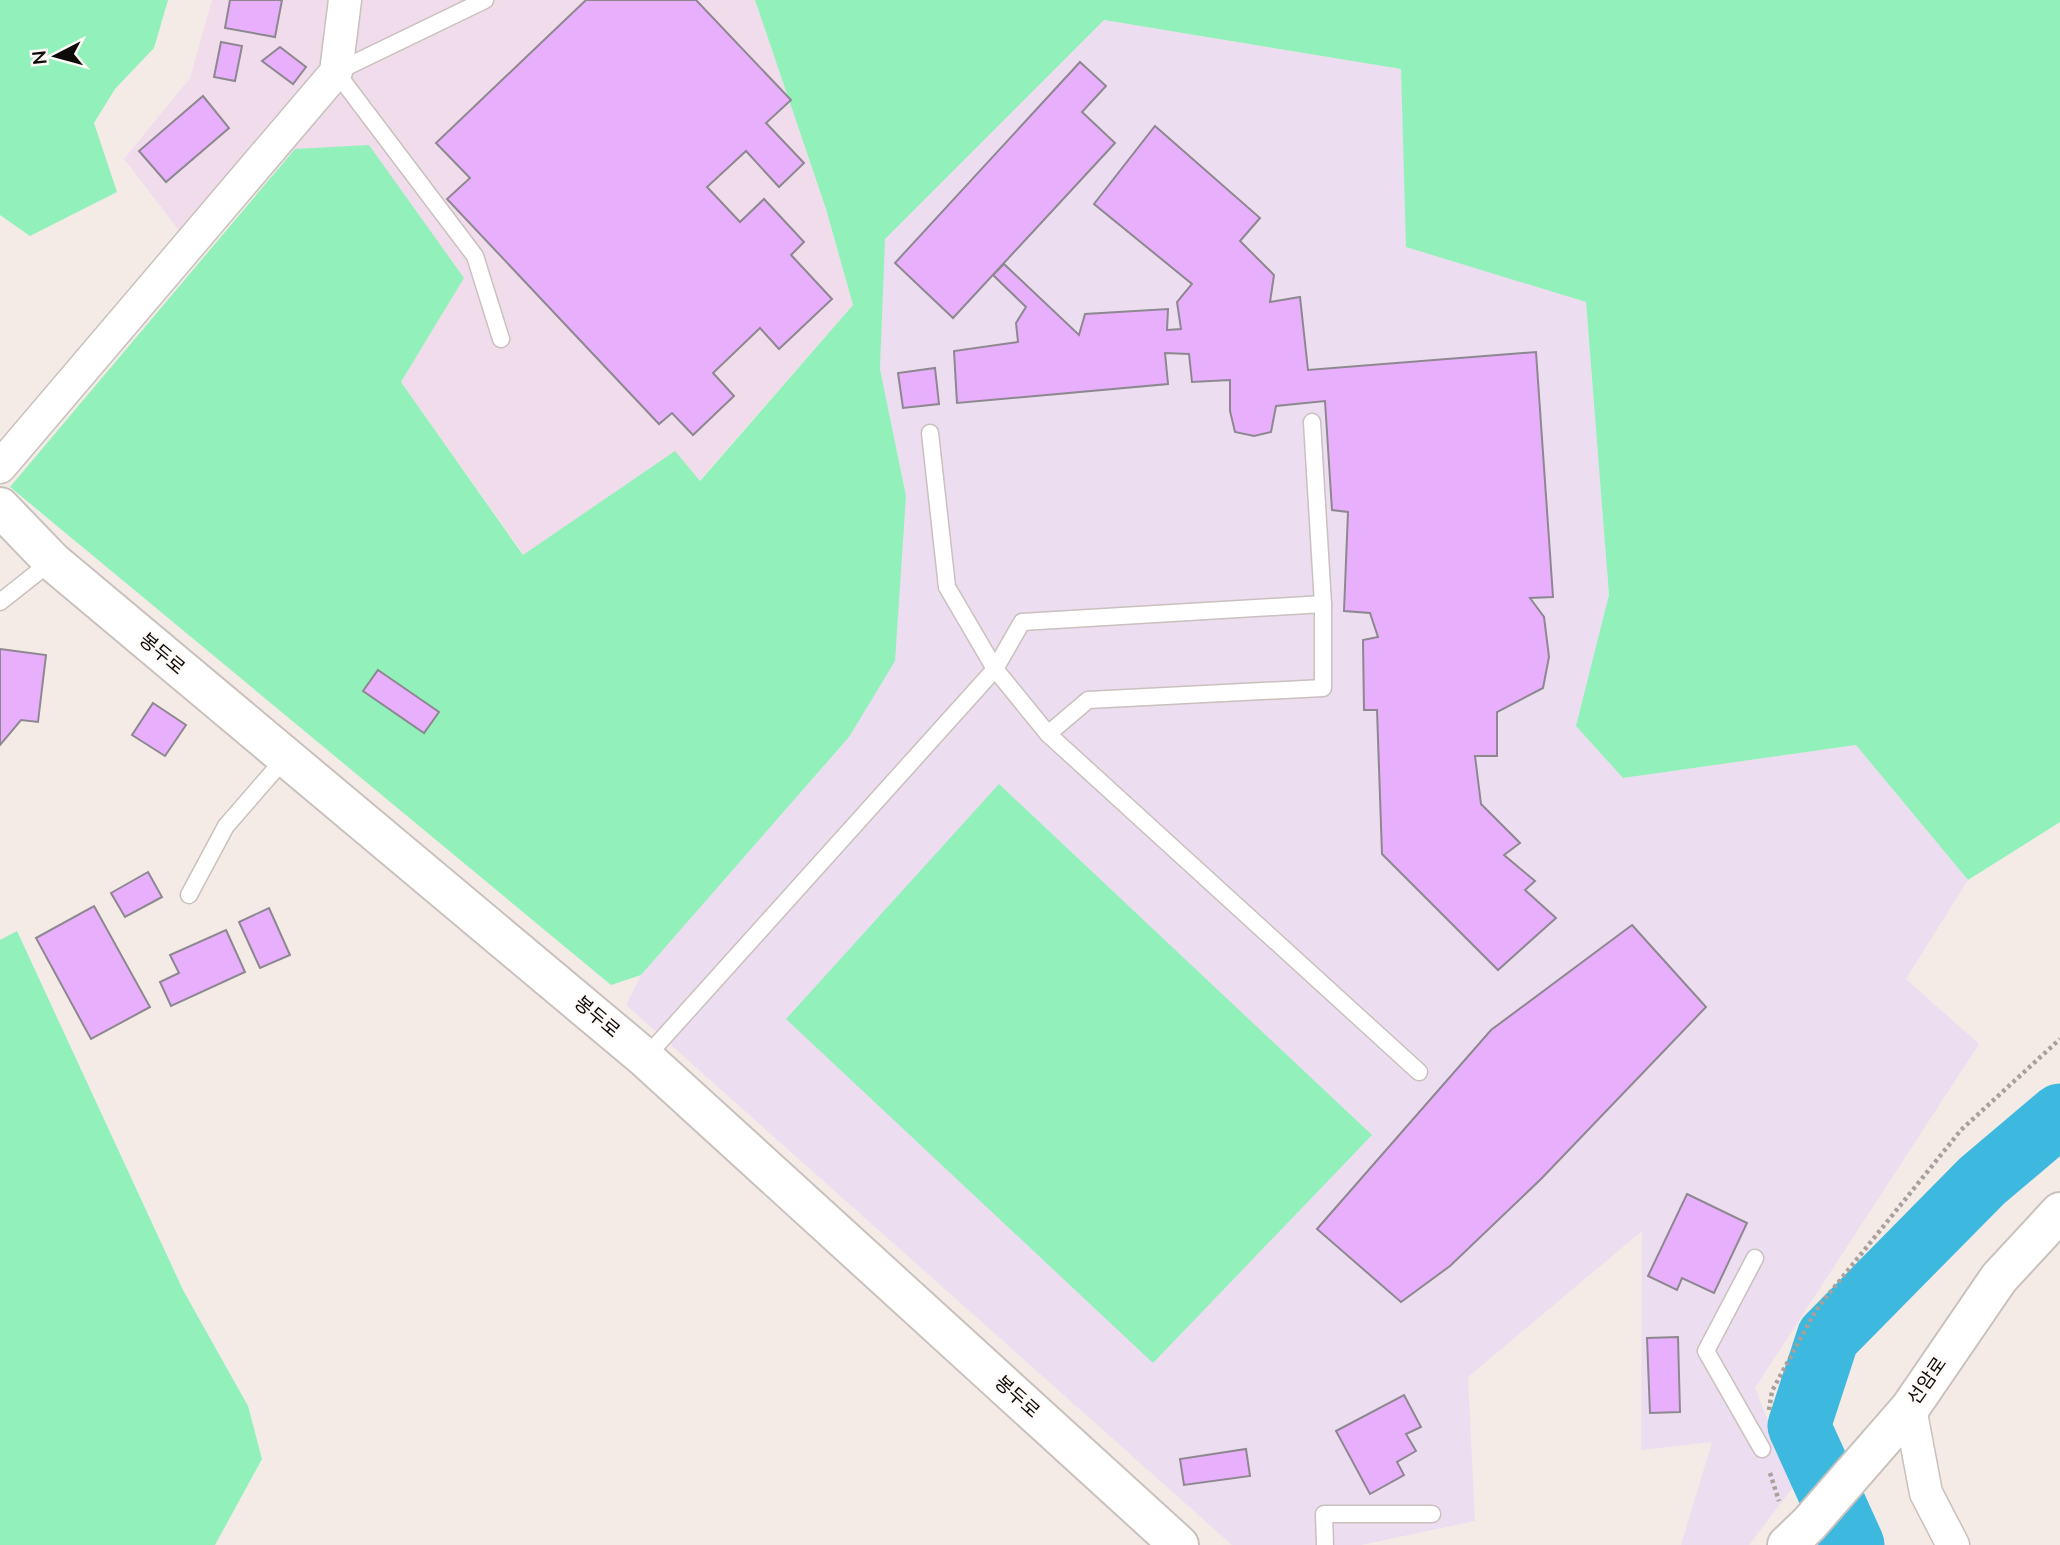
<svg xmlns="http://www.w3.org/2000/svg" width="2060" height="1545" font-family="'Nunito Sans','Noto Sans KR',sans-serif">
<rect width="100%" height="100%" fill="#f4ebe7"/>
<polygon fill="#f1dceb" points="212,0 755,0 826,209 853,305 699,481 675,452 524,555 401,382 464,278 295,149 198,255 124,159 190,78"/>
<polygon fill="#edddf0" points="1104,20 1401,69 1407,247 1586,302 1609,595 1577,726 1623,778 1856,745 1968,880 1906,979 1979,1044 1755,1388 1794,1486 1749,1545 1681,1545 1712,1442 1641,1450 1642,1231 1468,1377 1475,1521 1361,1545 1232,1545 626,1005 641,975 849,737 906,496 880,369 884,239"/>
<g fill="#92f1bb">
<polygon points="0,0 168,0 154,48 115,89 94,123 117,192 30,236 0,215"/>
<polygon points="755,0 2060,0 2060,822 1968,880 1856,745 1623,778 1576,726 1609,595 1586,302 1406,247 1401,69 1104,20 885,239 880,369 906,496 895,661 849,737 641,975 611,985 10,487 295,149 369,145 464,278 401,382 523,555 675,451 700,481 853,305 826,209"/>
<polygon points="999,784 1372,1135 1153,1363 786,1019"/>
<polygon points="17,931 183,1290 248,1406 262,1459 215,1545 0,1545 0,940"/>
</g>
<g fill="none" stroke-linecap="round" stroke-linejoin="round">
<polyline stroke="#3db8df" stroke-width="63" points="1853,1545 1799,1426 1828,1337 1982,1181 2060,1115"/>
</g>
<g fill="#e8b0fc" stroke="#8d888f" stroke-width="2">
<polygon points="230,0 282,0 275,37 225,28"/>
<polygon points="586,0 696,0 791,100 766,123 804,163 779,187 746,151 707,187 740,222 764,199 804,242 791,255 832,299 779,349 760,328 713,373 734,396 693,435 672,413 659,424 447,199 470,178 436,143"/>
<polygon points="221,42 242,46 235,81 214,77"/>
<polygon points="280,47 306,67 293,84 262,61"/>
<polygon points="1080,62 1106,86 1082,112 1115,143 953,318 895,263"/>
<polygon points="203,96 229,128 166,182 139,151"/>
<polygon points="1155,126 1260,218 1240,241 1274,275 1270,302 1300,297 1308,370 1536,352 1553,597 1530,598 1544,617 1549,657 1543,688 1497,712 1497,756 1475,756 1481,804 1520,843 1504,855 1535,881 1525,890 1556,918 1498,970 1382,854 1377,710 1364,710 1363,640 1378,637 1370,613 1344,611 1348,512 1332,510 1325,401 1276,406 1271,432 1254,436 1235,432 1230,411 1230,380 1192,382 1189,354 1165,353 1168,384 957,403 954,351 1018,342 1016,323 1026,307 993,275 1004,264 1079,335 1085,314 1168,309 1167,330 1181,329 1177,302 1192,284 1094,204"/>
<polygon points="935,368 939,404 903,408 898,373"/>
<polygon points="0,649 46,655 38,722 21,720 0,745"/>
<polygon points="378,670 439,712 424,733 363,691"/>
<polygon points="153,703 186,725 165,756 132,735"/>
<polygon points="148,872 162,897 125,917 111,893"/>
<polygon points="94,906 150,1007 91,1039 36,938"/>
<polygon points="269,908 290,955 260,968 239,922"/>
<polygon points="1632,925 1706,1007 1541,1179 1450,1266 1401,1302 1317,1229 1491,1030"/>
<polygon points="226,930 245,972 171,1006 160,982 179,973 170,955"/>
<polygon points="1687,1194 1747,1223 1714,1293 1682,1278 1677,1290 1648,1276"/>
<polygon points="1678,1337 1680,1412 1650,1413 1647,1338"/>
<polygon points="1404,1395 1421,1427 1406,1434 1416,1451 1397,1462 1404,1475 1370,1494 1336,1431"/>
<polygon points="1246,1449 1250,1476 1184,1485 1180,1459"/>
</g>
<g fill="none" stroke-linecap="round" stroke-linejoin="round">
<g stroke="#c9c1bd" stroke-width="19">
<g id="service">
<polyline points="485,0 336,72 475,256 501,339"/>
<polyline points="930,433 947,587 995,669 1022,622 1323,604"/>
<polyline points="0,602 52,561"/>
<polyline points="1048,734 1088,700 1323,688 1323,604 1312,422"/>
<polyline points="189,895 226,826 286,757"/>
<polyline points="645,1058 995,669 1048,734 1419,1072"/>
<polyline points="1755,1258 1706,1351 1762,1449"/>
<polyline points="1325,1545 1324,1514 1432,1514"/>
</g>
</g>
<g stroke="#c9c1bd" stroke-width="35">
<g id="minor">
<polyline points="0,467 336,72 345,0"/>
<polyline points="1910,1408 1926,1493 1953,1545"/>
</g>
</g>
<g stroke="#c9c1bd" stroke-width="42">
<g id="secondary">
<polyline points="0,507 52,561 645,1058 1179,1545"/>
<polyline points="1787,1545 1809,1524 1910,1408 1999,1278 2060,1212"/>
</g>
</g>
<g stroke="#a7a09d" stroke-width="4.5" stroke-dasharray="3.5 3.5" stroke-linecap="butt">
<polyline points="1769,1410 1772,1391 1816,1310 1961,1130 2060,1039"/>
<polyline points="1770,1473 1779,1501"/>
</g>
<use href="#service" stroke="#fff" stroke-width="16"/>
<use href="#minor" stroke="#fff" stroke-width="32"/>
<use href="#secondary" stroke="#fff" stroke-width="38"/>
</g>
<g text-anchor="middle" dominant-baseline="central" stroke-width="5" stroke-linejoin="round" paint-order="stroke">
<g font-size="19" fill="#0d0b09" stroke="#fff9f7">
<text transform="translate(162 654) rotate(40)">봉두로</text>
<text transform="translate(597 1017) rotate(40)">봉두로</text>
<text transform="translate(1927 1381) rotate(-55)">선암로</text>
<text transform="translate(1017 1397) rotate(42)">봉두로</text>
</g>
</g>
<g transform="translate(56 56) rotate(264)" stroke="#fff9f7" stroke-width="5" paint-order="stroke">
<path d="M0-5L12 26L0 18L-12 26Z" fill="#0d0b09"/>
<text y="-10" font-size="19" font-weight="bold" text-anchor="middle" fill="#0d0b09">N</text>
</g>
</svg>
